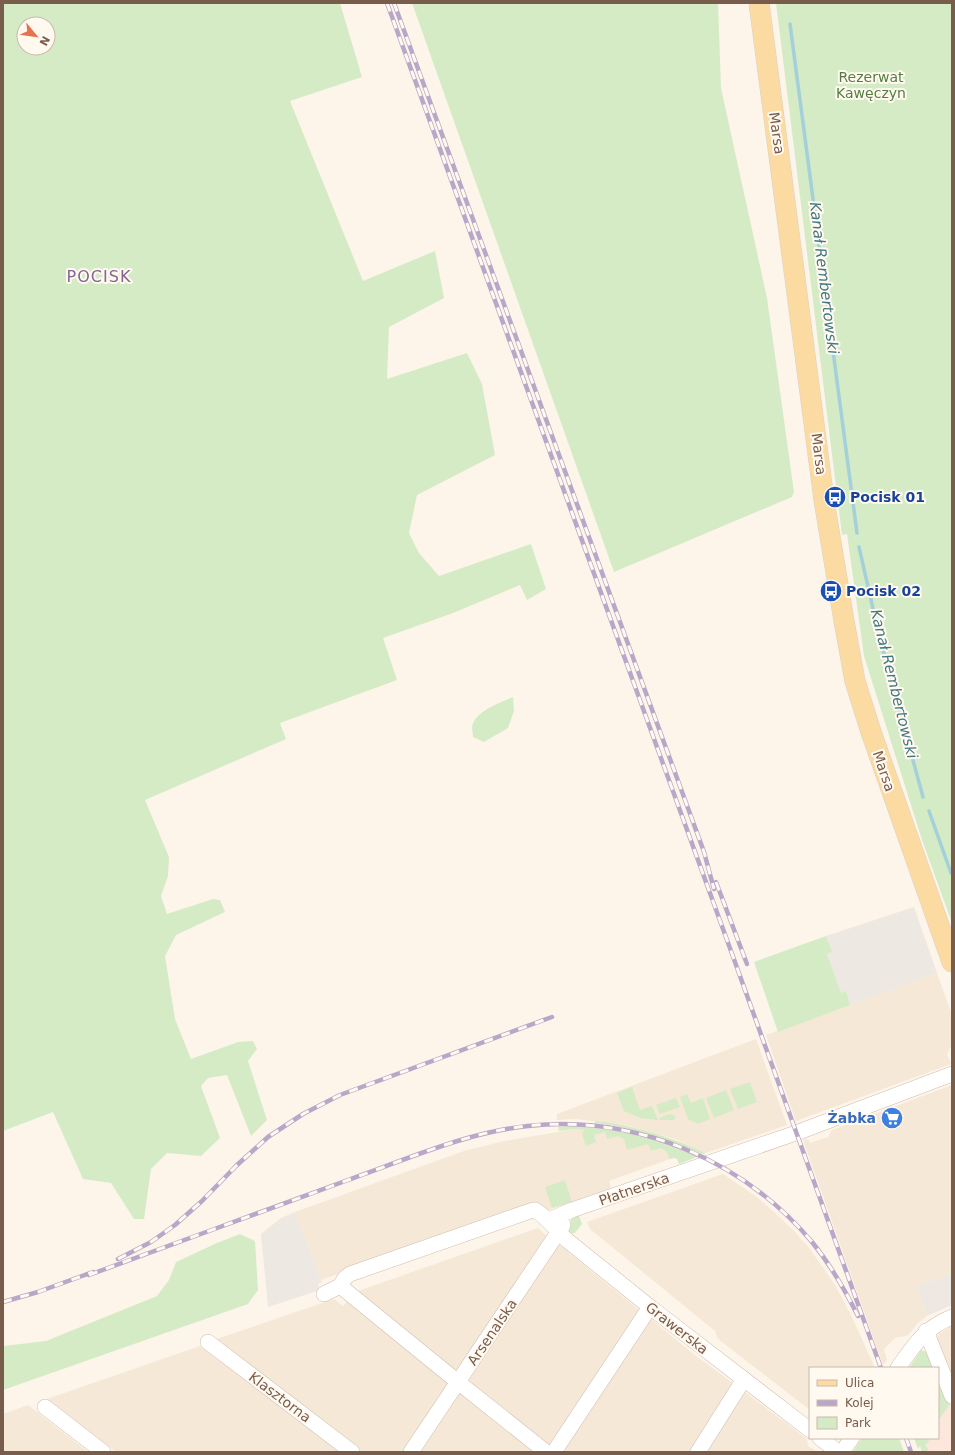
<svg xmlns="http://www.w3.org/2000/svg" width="955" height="1455" font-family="'DejaVu Sans',sans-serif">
<rect width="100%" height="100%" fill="#fdf5e9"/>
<g fill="#f5e8d7">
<polygon points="937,973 952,1015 952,1044 947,1054 951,1064 796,1121 766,1035"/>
<polygon points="756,1039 787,1125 706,1153 675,1139 629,1126 576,1119 557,1120 557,1114"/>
<polygon points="952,1085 952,1274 917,1285 927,1316 918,1323 908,1335 901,1337 896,1337 884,1349 887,1360 883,1365 803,1140 808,1139 810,1143 828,1137 832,1130"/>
<polygon points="575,1129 603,1131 675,1150 679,1164 677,1159 674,1158 670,1159 609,1181 611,1188 543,1212 540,1204 321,1280 295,1212 464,1151 500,1142"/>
<polygon points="723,1174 757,1197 774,1212 794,1231 810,1249 835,1285 851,1315 875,1368 810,1368 810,1410 718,1339 715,1331 590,1229 587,1222"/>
<polygon points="538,1228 548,1237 457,1372 358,1291"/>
<polygon points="557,1243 639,1310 549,1446 466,1378"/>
<polygon points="334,1299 343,1306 348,1300 450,1383 405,1452 362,1452 214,1340"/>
<polygon points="651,1319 691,1352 734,1384 690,1452 563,1452"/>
<polygon points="952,1326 952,1386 936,1340 939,1334"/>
<polygon points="200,1346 251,1385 340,1452 116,1452 47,1399"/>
<polygon points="458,1390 535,1452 417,1452"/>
<polygon points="745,1392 807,1439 808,1446 817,1452 706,1452"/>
<polygon points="28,1405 79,1445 88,1452 3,1452 3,1414"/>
</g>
<polygon fill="#fde7dd" points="951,1400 952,1401 952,1452 922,1452 925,1438 938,1438 938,1419"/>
<g fill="#eee8e2">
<polygon points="914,907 937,973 850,1005 846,992 841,993 830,964 827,954 831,952 826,936"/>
<polygon points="295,1212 321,1280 322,1282 318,1284 320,1290 268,1307 261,1234 281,1218"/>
<polygon points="952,1274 952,1305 927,1316 917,1285"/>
</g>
<g fill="#d5ebc6" fill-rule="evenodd">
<path d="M3,3H340L362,77L290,101L363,281L435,251L444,298L389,327L387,379L467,353L482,384L495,455L417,495L409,533L419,553L439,576L531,544L546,589L527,600L520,585L453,613L383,638L397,680L280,723L286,739L145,800L169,857L168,876L161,896L167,914L213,899L220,900L225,912L176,935L165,956L175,1019L191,1059L238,1042L253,1041L257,1049L248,1061L267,1120L251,1136L227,1075L208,1078L201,1086L220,1138L201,1156L167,1153L151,1169L144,1219H134L111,1183L83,1179L53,1112L3,1131ZM24,24H48V48H24Z"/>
<polygon points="412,3 718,3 721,88 767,298 794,492 792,497 614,572"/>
<polygon points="776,3 952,3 952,923 922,840 864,656 847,534 842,535"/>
<path d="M513,697L514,711L508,728L484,742L473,737C473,734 472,730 472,727C475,711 500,703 513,697Z"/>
<polygon points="826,936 832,952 827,954 841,993 846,991 850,1005 778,1032 754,962"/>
<polygon points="750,1082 757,1102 738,1109 730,1089"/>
<polygon points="632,1087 640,1110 652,1106 658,1120 640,1118 624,1111 617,1093"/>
<polygon points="726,1090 734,1110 714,1118 706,1098"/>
<polygon points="687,1094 691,1103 703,1098 710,1119 698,1124 688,1119 680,1097"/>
<polygon points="676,1098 680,1107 660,1114 656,1105"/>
<polygon points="670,1114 676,1116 674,1120 660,1120 659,1118"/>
<path d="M595,1121C634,1125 671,1137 706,1153L702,1154C668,1140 633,1127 595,1123Z"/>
<path d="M572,1126C616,1128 659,1138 699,1156L679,1164L677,1159L674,1158L670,1159L666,1151L660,1148L651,1151L648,1144L627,1150L624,1139L618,1136L607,1139L605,1132L594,1135L596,1142L586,1146L582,1134L584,1130L575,1129L559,1131L558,1127Z"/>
<polygon points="565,1180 572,1202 552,1208 545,1187"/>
<path d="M578,1213L582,1224L575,1233H570C568,1223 570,1219 578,1213Z"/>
<polygon points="240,1234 255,1241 258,1290 248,1304 3,1390 3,1346 46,1341 157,1296 169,1280 176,1262 217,1243"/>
<polygon points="921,1350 926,1352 929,1351 938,1368 909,1368"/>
<polygon points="938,1369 952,1401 952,1405 950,1404 938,1421"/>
<polygon points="862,1438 899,1438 904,1452 853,1452"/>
<polygon points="914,1438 931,1438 925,1446 928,1448 927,1452 922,1452 920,1446 918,1449"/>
</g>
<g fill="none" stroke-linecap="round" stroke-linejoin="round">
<g stroke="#a3d0d9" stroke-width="3.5">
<polyline points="790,24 857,533"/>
<polyline points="859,547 879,635 923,797"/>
<polyline points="929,811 951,873"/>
</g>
<g stroke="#cfbdae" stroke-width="16">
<g id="minor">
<polyline points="549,1220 572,1210 796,1133 952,1074"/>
<polyline points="340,1286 458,1382 546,1452"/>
<path d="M324,1294L340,1286L345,1278L350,1274L533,1210H535C548,1218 557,1231 568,1241L650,1307L810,1430"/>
<polyline points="926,1331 952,1396"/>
<polyline points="208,1342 352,1452"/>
<path d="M898,1368C913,1346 926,1327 952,1317"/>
<polyline points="45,1407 103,1452"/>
<polyline points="820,1438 838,1452"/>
<polyline points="411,1452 563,1225"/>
<polyline points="554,1452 650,1307"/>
<polyline points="698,1452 744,1379"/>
<polyline points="842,1452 852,1438"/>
</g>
</g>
<g stroke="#d9d1cd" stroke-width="21">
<polyline id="major" points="759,3 824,500 844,621 855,681 871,732 952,962"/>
</g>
<use href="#minor" stroke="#fff" stroke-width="15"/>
<use href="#major" stroke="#fbdba2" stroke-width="20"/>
<g stroke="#b9a6c8" stroke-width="4.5">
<g id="rail">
<polyline points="387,3 731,951 881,1368"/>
<polyline points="394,3 704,852 714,889"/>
<polyline points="716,882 747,964"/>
<polyline points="118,1259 151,1242 175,1225 202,1201 236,1166 268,1137 303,1114 340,1095 552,1017"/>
<path d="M89,1275C175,1243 262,1212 348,1180C405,1160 467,1132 528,1126C635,1114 743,1160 812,1242C830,1264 845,1290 858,1316"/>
<polyline points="3,1302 38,1292 93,1272"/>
<polyline points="906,1438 911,1452"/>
</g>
</g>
<use href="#rail" stroke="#fff9f0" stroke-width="3" stroke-dasharray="9" stroke-linecap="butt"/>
</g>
<defs>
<g id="bus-disc" transform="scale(1.15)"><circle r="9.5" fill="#1a4fb4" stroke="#fff9f0"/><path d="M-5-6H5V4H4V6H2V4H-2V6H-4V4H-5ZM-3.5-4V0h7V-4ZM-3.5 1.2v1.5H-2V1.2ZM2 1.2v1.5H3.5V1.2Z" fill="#fff"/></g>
<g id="supermarket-disc" transform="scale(1.15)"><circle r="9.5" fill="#3f7fe0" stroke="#fff9f0"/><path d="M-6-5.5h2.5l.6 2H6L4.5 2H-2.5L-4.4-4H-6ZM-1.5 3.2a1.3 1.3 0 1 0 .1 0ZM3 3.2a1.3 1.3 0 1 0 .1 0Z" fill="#fff"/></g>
</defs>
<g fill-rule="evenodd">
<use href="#bus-disc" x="835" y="497"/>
<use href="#bus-disc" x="831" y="591"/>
<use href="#supermarket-disc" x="892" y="1118"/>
</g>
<g text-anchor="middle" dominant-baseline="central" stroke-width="4" stroke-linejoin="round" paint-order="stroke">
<g font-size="14" fill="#547e43" stroke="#fff9f0">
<text x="871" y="77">Rezerwat<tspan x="871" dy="16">Kawęczyn</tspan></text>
</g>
<g font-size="14" fill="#785c4c" stroke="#fff9f0">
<text transform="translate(777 133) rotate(82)">Marsa</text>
<text transform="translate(819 454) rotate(83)">Marsa</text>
<text transform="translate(884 771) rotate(71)">Marsa</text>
<text transform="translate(634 1189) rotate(-19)">Płatnerska</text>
<text transform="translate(677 1328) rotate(38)">Grawerska</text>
<text transform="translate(492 1332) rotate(-56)">Arsenalska</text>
<text transform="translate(280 1397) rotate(37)">Klasztorna</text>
</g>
<g font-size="14" font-weight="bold" fill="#164399" stroke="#fff9f0" text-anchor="start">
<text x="850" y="497">Pocisk 01</text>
<text x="846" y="591">Pocisk 02</text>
</g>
<g font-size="14" font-weight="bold" fill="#366cbe" stroke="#fff9f0" text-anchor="end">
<text x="876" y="1118">Żabka</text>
</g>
<g font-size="15" font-style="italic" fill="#427784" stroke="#fff9f0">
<text transform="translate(824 278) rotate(83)">Kanał Rembertowski</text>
<text transform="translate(894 684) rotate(76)">Kanał Rembertowski</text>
</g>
<g font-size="16" letter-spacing="1" fill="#846494" stroke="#fff9f0">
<text x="99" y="276">POCISK</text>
</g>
</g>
<rect width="955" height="1455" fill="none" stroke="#785c4c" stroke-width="8"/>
<rect x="809" y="1367" width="130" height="72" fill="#fff9f0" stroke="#c9baae"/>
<rect x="817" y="1380" width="20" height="6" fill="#fbdba2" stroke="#c9baae"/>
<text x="845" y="1387" font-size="12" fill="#785c4c">Ulica</text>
<rect x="817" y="1400" width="20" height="6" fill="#b9a6c8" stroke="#c9baae"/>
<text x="845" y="1407" font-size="12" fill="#785c4c">Kolej</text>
<rect x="817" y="1417" width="20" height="12" fill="#d5ebc6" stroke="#c9baae"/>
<text x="845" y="1427" font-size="12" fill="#785c4c">Park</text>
<g transform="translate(36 36) rotate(119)"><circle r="19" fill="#fff9f0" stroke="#c9baae"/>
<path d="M0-3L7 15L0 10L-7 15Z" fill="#e7734e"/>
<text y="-6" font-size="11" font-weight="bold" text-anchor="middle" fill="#785c4c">N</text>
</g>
</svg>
